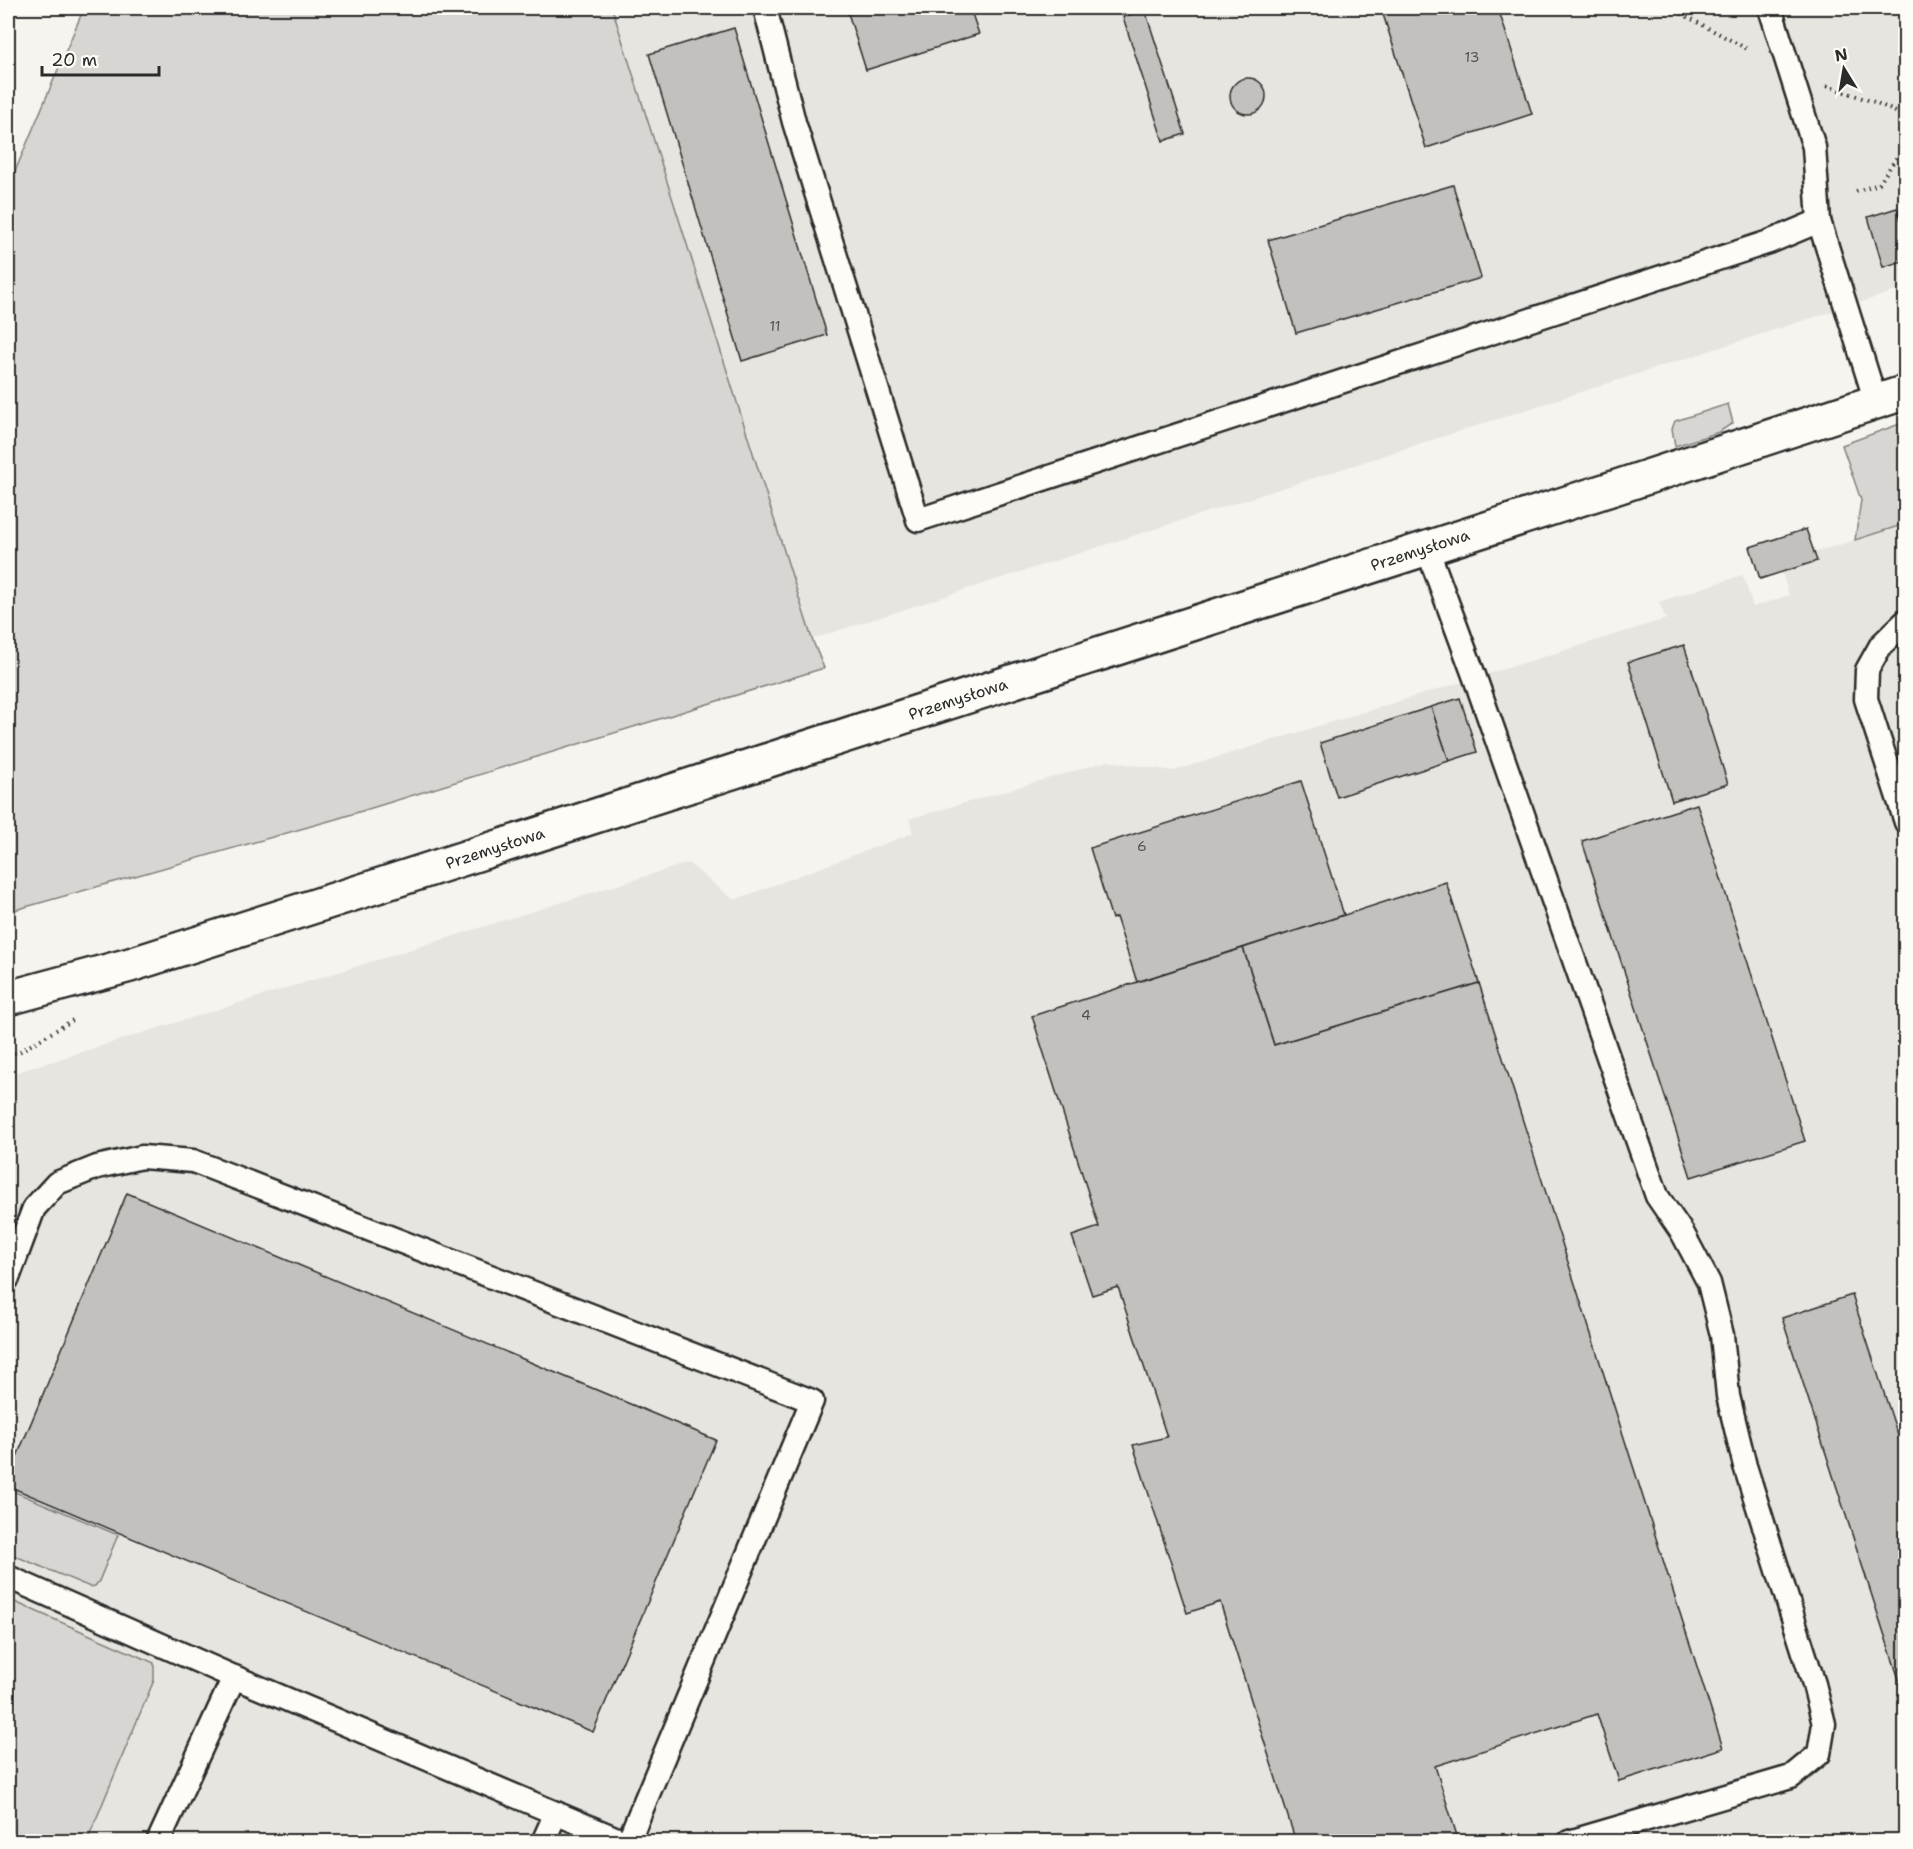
<svg xmlns="http://www.w3.org/2000/svg" width="1913" height="1849" font-family="'Shantell Sans',sans-serif">
<rect width="100%" height="100%" fill="#f5f4ef"/>
<filter id="ink" filterUnits="userSpaceOnUse"><feTurbulence type="fractalNoise" baseFrequency=".0167" numOctaves="2"/><feDisplacementMap in="SourceGraphic" scale="12" xChannelSelector="R" yChannelSelector="G"/><feConvolveMatrix kernelMatrix="1 2 1 2 8 2 1 2 1" color-interpolation-filters="sRGB"/></filter>
<g filter="url(#ink)">
<g fill="#e6e5e0">
<polygon points="612,8 1905,8 1905,288 812,639"/>
<polygon points="1905,524 1905,1841 8,1842 8,1075 688,863 734,900 913,833 909,819 1108,761 1173,771 1666,619 1659,602 1743,575 1753,607 1789,595 1779,564"/>
</g>
<g fill="#d7d6d2" stroke="#81807e" stroke-width="1.5">
<polygon points="84,8 612,8 812,639 824,668 336,819 8,912 8,188"/>
<polygon points="1728,404 1733,423 1719,432 1675,446 1672,429 1675,421"/>
<polygon points="1905,422 1905,524 1855,540 1861,500 1842,445"/>
<polygon points="8,1489 118,1535 99,1581 95,1586 90,1587 8,1553"/>
<polygon points="8,1599 154,1663 154,1680 87,1841 8,1841"/>
</g>
<g fill="#c2c1be" stroke="#2b2b2b" stroke-width="1.5">
<polygon points="865,8 970,8 979,34 866,70 848,13"/>
<polygon points="1381,8 1498,8 1532,114 1426,148"/>
<polygon points="1145,10 1185,134 1163,141 1123,17"/>
<polygon points="734,28 827,335 742,361 649,54"/>
<circle cx="1248" cy="96" r="18"/>
<polygon points="1453,185 1481,278 1296,333 1268,240"/>
<polygon points="1897,208 1906,235 1906,260 1883,267 1868,217"/>
<polygon points="1806,529 1817,561 1760,579 1750,547"/>
<polygon points="1684,645 1728,784 1672,801 1628,662"/>
<polygon points="1460,698 1477,752 1449,761 1431,707"/>
<polygon points="1431,707 1449,761 1337,797 1320,743"/>
<polygon points="1301,781 1344,915 1137,982 1116,917 1112,919 1090,848"/>
<polygon points="1697,804 1805,1141 1691,1177 1582,841"/>
<polygon points="1446,882 1479,983 1274,1045 1243,948"/>
<polygon points="1243,948 1274,1045 1479,983 1723,1748 1619,1781 1597,1714 1435,1766 1459,1842 1296,1842 1220,1602 1187,1613 1133,1445 1167,1437 1118,1287 1092,1295 1072,1236 1099,1227 1032,1016"/>
<polygon points="127,1193 716,1440 593,1732 8,1486 8,1478"/>
<polygon points="1852,1295 1906,1460 1906,1701 1782,1318"/>
</g>
<g fill="none" stroke-linecap="round" stroke-linejoin="round">
<g stroke="#2b2b2b" stroke-width="27">
<g id="lane">
<polyline points="765,8 794,122 918,520 1769,242 1819,221 1814,147 1770,8"/>
<polyline points="1819,221 1876,402"/>
<polyline points="1427,548 1475,678 1657,1196 1683,1234 1709,1283 1722,1335 1728,1396 1745,1466 1814,1684 1824,1724 1819,1754 1791,1777 1569,1842"/>
<polyline points="1906,621 1881,645 1867,670 1866,699 1906,822"/>
<polyline points="8,1278 34,1208 57,1183 97,1167 142,1157 193,1161 812,1401 628,1842"/>
<polyline points="8,1577 234,1677"/>
<polyline points="158,1842 234,1677 624,1842"/>
<polyline points="543,1842 556,1813"/>
</g>
</g>
<g stroke="#2b2b2b" stroke-width="38">
<polyline id="street" points="8,998 130,965 362,891 1620,486 1906,392"/>
</g>
<g stroke="#2b2b2b" stroke-width="4" stroke-dasharray="1.5 4.5" stroke-linecap="butt">
<polyline points="1671,8 1749,50"/>
<polyline points="1827,86 1877,103 1906,117"/>
<polyline points="1856,191 1879,184 1906,143"/>
<polyline points="8,1054 19,1052 73,1020"/>
</g>
<use href="#lane" stroke="#fdfcf7" stroke-width="22"/>
<use href="#street" stroke="#fdfcf7" stroke-width="33"/>
</g>
</g>
<g text-anchor="middle" dominant-baseline="central" stroke-width="4.5" stroke-linejoin="round" paint-order="stroke">
<g font-size="14" fill="#515050">
<text x="1472" y="57">13</text>
<text x="775" y="326">11</text>
<text x="1142" y="846">6</text>
<text x="1086" y="1015">4</text>
</g>
<g font-size="16" fill="#2b2b2b" stroke="#fdfcf7">
<text transform="translate(1420 550) rotate(-18)">Przemysłowa</text>
<text transform="translate(958 699) rotate(-18)">Przemysłowa</text>
<text transform="translate(495 848) rotate(-18)">Przemysłowa</text>
</g>
</g>
<rect width="1913" height="1849" fill="none" stroke="#fdfcf7" stroke-width="30"/>
<rect x="15" y="15" width="1883" height="1819" fill="none" stroke="#2b2b2b" stroke-width="2" filter="url(#ink)"/>
<g transform="translate(1844 69) rotate(349)" stroke="#fdfcf7" stroke-width="4.5" paint-order="stroke">
<path d="M0-4.5L10 22L0 15L-10 22Z" fill="#2b2b2b"/>
<text y="-9" font-size="16" font-weight="bold" text-anchor="middle" fill="#2b2b2b">N</text>
</g>
<path d="M42 66v9h117v-9" fill="none" stroke="#2b2b2b" stroke-width="3"/>
<text x="51" y="66" font-size="18" fill="#2b2b2b" stroke="#fdfcf7" stroke-width="4.5" paint-order="stroke">20 m</text>
</svg>
